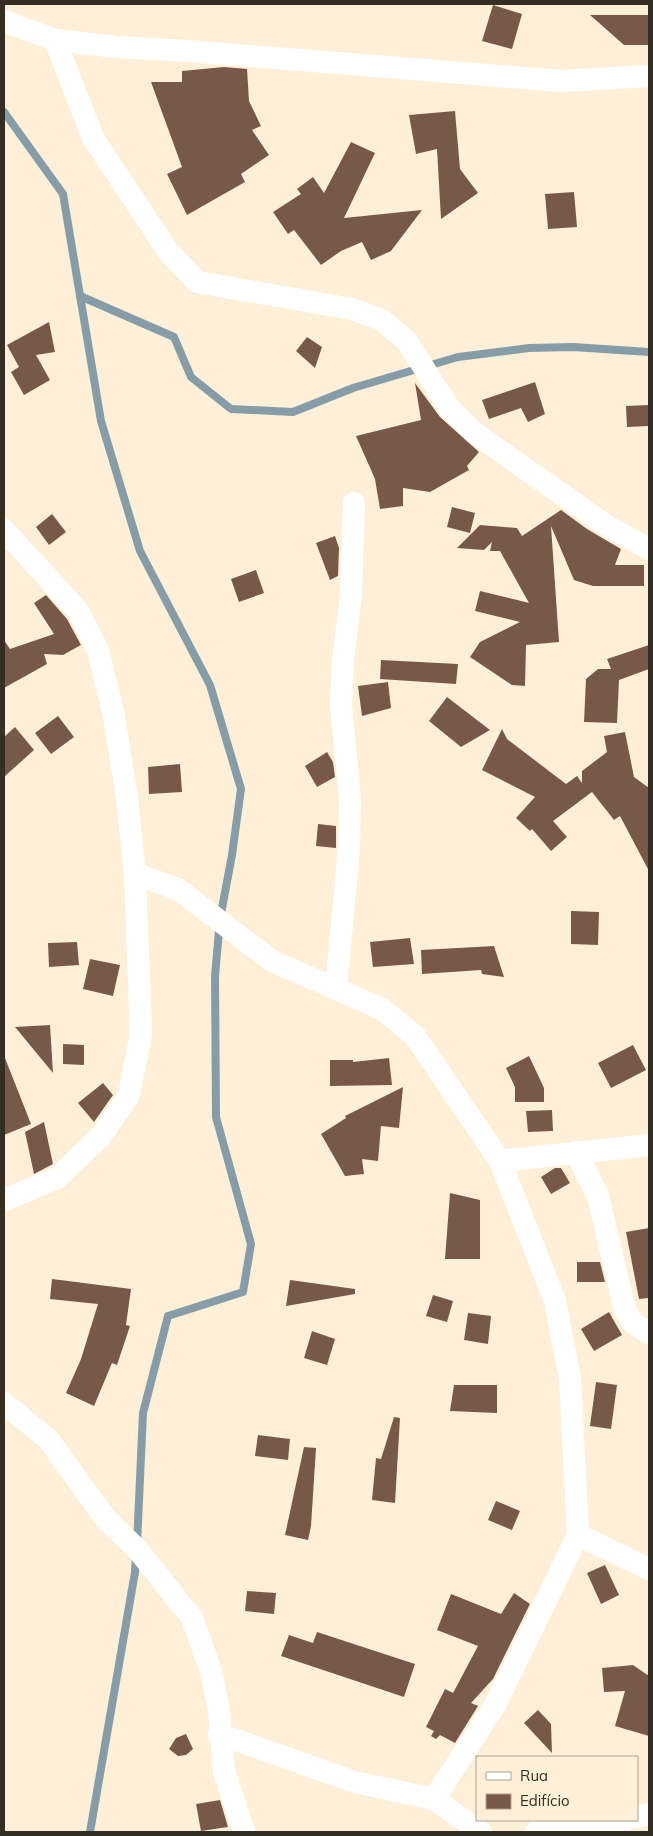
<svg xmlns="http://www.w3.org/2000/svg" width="653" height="1836" font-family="Mulish,sans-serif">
<rect width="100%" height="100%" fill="#fef0d8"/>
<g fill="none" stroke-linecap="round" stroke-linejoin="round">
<g stroke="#869da8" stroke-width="8">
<polyline points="4,112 63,194 101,421 140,551 210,685 241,789 232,855 220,919 215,976 216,1117 251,1244 243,1292 168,1316 143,1413 137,1544"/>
<polyline points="80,296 174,337 191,377 231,409 293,412 353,388 458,357 529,348 573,347 649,352"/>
<polyline points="90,1832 135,1572 136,1556"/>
</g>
</g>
<g fill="#785949">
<polygon points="493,5 522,14 512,49 482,41"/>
<polygon points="590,15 649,15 649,45 624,45"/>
<polygon points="224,67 247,69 249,101 261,126 252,130 269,155 241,174 245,182 187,215 167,174 182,167 151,82 182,82 182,71"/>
<polygon points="455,111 460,169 478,193 441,219 437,149 416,154 409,115"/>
<polygon points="351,142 375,153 344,218 422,210 391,251 371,260 362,242 341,251 321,265 294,230 288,234 273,212 301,194 297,189 313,177 324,193"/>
<polygon points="574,192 577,227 548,229 545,194"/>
<polygon points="49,322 55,352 36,355 50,380 24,395 11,372 19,367 7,345"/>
<polygon points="307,337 322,347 315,368 296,351"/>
<polygon points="535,382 545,414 528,422 521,408 489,419 482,400"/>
<polygon points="415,383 440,417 479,452 467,466 469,470 430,492 403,488 403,506 380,509 375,479 356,436 421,420"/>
<polygon points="648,405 649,426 627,427 626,406"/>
<polygon points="452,507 475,513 470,533 447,527"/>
<polygon points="561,510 587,529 621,549 615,565 644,565 644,586 593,586 574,580 551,526 559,642 526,645 525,686 512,685 470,657 480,642 520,622 475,611 480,591 529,603 500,551 490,551 492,542 484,550 457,548 480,525 517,528 522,536"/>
<polygon points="52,514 66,532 49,545 36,527"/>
<polygon points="335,536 339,548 338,576 330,580 316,543"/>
<polygon points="256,570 264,593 239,602 231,579"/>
<polygon points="46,595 67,619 81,645 63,655 44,654 47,664 4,688 4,640 10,649 54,634 34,603"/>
<polygon points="649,645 649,669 619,680 617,723 584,722 586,679 598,669 611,669 607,659"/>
<polygon points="381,660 458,664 456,684 380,679"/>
<polygon points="388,682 391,708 362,716 358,686"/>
<polygon points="447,697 490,730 461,747 429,721"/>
<polygon points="58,716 74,737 51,754 35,733"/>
<polygon points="15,727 34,750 4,777 4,737"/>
<polygon points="502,729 507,739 566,784 577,776 582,783 582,771 607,752 604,736 625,732 634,777 649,788 649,871 620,816 614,820 592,792 553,821 567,837 551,851 532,829 530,831 516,818 535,797 482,770"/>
<polygon points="327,752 333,762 335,777 317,787 305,766"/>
<polygon points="180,764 182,792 149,794 148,767"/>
<polygon points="318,824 336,826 336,848 316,846"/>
<polygon points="571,911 599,912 598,945 571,944"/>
<polygon points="410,938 414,964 373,967 370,942"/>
<polygon points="77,942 79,965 49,967 48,943"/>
<polygon points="494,946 504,977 482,974 481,970 422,974 421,950"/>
<polygon points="90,959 120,965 113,996 83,989"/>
<polygon points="50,1025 53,1073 15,1027"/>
<polygon points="63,1044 84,1045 84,1065 63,1064"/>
<polygon points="633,1045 646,1070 611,1088 598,1063"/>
<polygon points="529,1056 544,1088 544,1102 515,1102 515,1087 506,1068"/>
<polygon points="5,1058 31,1124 4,1135 4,1059"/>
<polygon points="389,1058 392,1085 330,1086 330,1060 353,1060 353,1062"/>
<polygon points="103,1083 113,1095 94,1122 78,1103"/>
<polygon points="403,1087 399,1128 381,1126 378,1161 362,1159 364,1174 345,1176 321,1134 346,1118 345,1116"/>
<polygon points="552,1110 553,1131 528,1132 526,1111"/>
<polygon points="44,1122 53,1164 34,1174 25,1132"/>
<polygon points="555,1168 561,1168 570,1183 551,1194 541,1177"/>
<polygon points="450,1193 480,1200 480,1259 445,1259"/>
<polygon points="649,1228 649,1298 639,1299 626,1232"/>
<polygon points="577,1262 600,1262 605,1282 577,1282"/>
<polygon points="52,1279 131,1289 126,1325 130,1326 117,1365 112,1363 94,1406 66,1393 81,1359 98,1304 50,1299"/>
<polygon points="290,1280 355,1289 355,1294 286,1306"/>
<polygon points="433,1295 453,1301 447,1322 426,1316"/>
<polygon points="609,1312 622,1335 594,1351 581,1329"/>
<polygon points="468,1313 491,1316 488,1344 464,1340"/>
<polygon points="312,1331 335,1339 327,1365 304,1358"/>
<polygon points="596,1382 617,1385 611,1429 590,1426"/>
<polygon points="454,1385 497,1385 497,1413 450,1411"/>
<polygon points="394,1417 400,1418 395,1503 372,1500 376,1458 381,1459"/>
<polygon points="258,1435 290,1439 288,1460 255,1456"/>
<polygon points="304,1447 316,1448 311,1526 308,1540 285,1535"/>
<polygon points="496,1501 520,1511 512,1530 488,1520"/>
<polygon points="605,1565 619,1595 601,1604 587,1573"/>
<polygon points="247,1591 276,1593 274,1614 245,1611"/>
<polygon points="514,1593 530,1604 493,1679 471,1703 478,1706 455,1743 440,1735 436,1739 431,1736 434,1731 426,1727 445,1689 453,1693 478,1646 437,1630 451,1594 501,1614"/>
<polygon points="317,1632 415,1664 404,1697 281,1656 289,1635 313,1643"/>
<polygon points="633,1665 649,1676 649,1736 615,1726 625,1691 604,1692 602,1668"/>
<polygon points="538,1710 551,1724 552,1753 524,1723"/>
<polygon points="186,1734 193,1749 186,1755 178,1756 169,1749 176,1738"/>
<polygon points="220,1800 228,1827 201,1831 196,1804"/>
</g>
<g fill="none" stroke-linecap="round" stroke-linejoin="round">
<g stroke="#fff" stroke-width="22">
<polyline points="4,21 55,40 117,47 188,51 561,81 649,76"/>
<polyline points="55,40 93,138 168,251 197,282 352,309 382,320 407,341 449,408 476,434 604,524 649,549"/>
<polyline points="4,530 78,611 98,650 114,716 127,798 135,874 141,1034 129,1095 100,1137 57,1178 4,1200"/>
<polyline points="135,874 178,889 272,961 382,1009 415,1036 500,1161 649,1145"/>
<polyline points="336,989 349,849 350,799 341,705 343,660 351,595 354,503"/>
<polyline points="576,1152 598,1196 625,1310 633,1323 649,1333"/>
<polyline points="500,1161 555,1301 570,1379 578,1535 649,1569"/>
<polyline points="4,1403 48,1439 106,1519 137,1549 192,1618 211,1671 219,1712 224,1771 244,1832"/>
<polyline points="219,1734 355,1782 434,1799 495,1705 578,1535"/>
<polyline points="434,1799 481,1832"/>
<polyline points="637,1817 649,1814"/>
<polyline points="536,1832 625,1820"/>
</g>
</g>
<rect width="653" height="1836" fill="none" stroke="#352e23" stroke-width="10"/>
<rect x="476" y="1756" width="162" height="65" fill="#fef0d8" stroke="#aea290"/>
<rect x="486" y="1772" width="25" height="8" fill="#ffffff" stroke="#aea290"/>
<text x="520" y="1781" font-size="15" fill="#352e23">Rua</text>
<rect x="486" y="1794" width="25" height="15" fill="#785949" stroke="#aea290"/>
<text x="520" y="1806" font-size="15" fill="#352e23">Edifício</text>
</svg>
